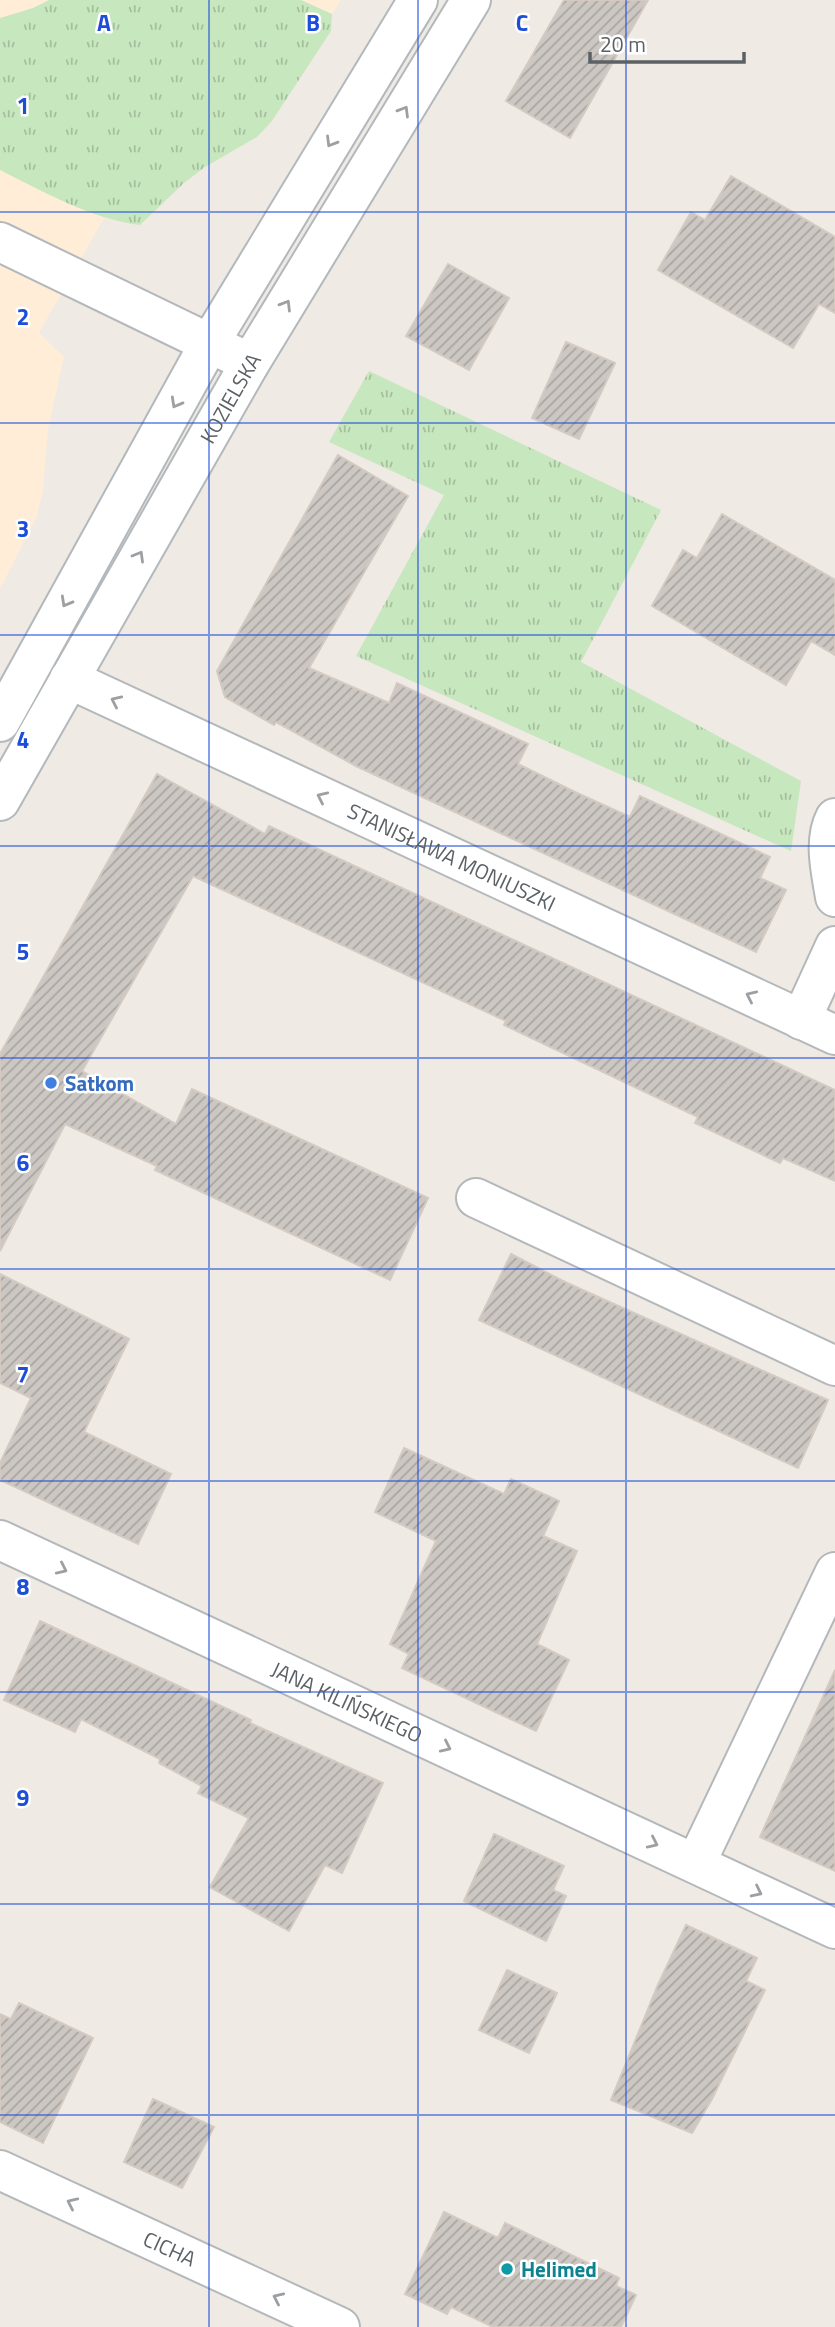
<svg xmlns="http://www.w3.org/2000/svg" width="835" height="2327" font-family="'Titillium Web',sans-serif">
<defs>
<pattern id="grass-tufts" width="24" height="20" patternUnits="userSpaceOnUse" patternTransform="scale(1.75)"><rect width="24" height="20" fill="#c7e7be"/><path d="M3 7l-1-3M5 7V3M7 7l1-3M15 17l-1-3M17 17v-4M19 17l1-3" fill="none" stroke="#a5bf9e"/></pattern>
<pattern id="building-hatch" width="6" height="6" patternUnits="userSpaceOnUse" patternTransform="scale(1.75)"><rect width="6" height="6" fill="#ccc7c2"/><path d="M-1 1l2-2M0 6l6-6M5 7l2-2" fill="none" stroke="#a9a5a1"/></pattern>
</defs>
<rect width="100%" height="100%" fill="#efeae3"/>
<polygon fill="#ffedd8" points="0,0 341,0 332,14 331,31 272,121 257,137 205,167 184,183 140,225 104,218 39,333 64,357 48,429 43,490 37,516 0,589"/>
<g fill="url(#grass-tufts)">
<path d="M49,0H301L332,14L331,31L272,121L257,137L205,167L184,183L140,225C91,219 44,192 0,170V18L33,8Z"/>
<polygon points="369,371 661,510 581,662 801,781 791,851 356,656 444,495 329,442"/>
</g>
<g fill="url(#building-hatch)" stroke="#d4cac1" stroke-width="2">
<polygon points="564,0 648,0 570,138 506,101"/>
<polygon points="731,176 835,237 835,313 819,304 793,348 658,270 691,212 705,220"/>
<polygon points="448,264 509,298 469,370 406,336"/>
<polygon points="566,342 615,363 579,439 532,418"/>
<polygon points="338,455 408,496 309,668 389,703 397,683 528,744 518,764 577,793 630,817 640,796 770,857 760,878 786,890 756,952 356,766 276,722 274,725 225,697 217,671"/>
<polygon points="722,514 835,580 835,655 811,641 786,685 652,606 683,550 697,558"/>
<polygon points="157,774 265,834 269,826 835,1090 835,1181 783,1158 780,1163 695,1123 698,1117 504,1025 506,1021 193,876 82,1071 176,1124 192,1089 428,1198 390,1280 155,1170 157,1166 65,1124 0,1251 0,1054"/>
<polygon points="511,1254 565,1282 828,1400 798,1468 479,1320"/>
<polygon points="0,1274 129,1339 84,1432 171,1474 138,1544 0,1480 0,1463 31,1398 0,1383"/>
<polygon points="404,1448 504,1494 511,1479 559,1501 543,1536 577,1551 537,1644 569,1660 536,1731 402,1668 409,1654 390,1644 436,1541 375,1512"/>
<polygon points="40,1621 251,1720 250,1723 383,1783 342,1873 325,1865 289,1931 210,1887 249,1818 198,1793 202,1786 159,1763 160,1759 81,1719 75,1732 4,1700"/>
<polygon points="835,1670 835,1871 760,1837"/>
<polygon points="494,1834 564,1866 553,1890 566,1896 546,1941 464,1901"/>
<polygon points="686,1925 757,1958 746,1981 765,1990 712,2099 692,2133 611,2100 657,1987"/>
<polygon points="507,1970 557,1993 529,2053 479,2030"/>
<polygon points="19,2003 93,2038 43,2143 0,2122 0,2014 11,2019"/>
<polygon points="153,2099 214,2127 182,2188 124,2162"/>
<polygon points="444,2212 498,2238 505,2223 619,2278 616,2286 636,2295 621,2327 493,2327 451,2307 447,2314 405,2294"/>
</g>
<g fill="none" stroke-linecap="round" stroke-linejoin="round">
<g stroke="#b4b8bb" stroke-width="42">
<g id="minor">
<path id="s1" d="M69,679L835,1035"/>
<path d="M835,818C823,841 831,872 835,897"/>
<polyline points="801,1020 835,946"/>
<polyline points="476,1198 835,1366"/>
<path id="s2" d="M0,1540L835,1929"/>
<polyline points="696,1863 835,1572"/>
<path id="s3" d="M0,2170L340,2327"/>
</g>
</g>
<g stroke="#b4b8bb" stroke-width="42">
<polyline id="tertiary" points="0,242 250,363"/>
</g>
<g stroke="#b2b8bc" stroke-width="42">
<g id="secondary">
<polyline points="0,722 209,344 418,0"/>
<path id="s4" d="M0,801L250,363L471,0"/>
</g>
</g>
<use href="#minor" stroke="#fff" stroke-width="38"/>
<use href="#tertiary" stroke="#fff" stroke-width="38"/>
<use href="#secondary" stroke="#fff" stroke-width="38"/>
</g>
<defs><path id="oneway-chevron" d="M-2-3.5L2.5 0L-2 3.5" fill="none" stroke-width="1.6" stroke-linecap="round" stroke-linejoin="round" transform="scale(1.75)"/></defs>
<g stroke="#9da0a3">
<use href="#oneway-chevron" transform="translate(404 111) rotate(-59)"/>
<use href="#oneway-chevron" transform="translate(331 142) rotate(121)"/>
<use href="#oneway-chevron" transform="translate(286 305) rotate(-59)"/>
<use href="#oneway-chevron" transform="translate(176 403) rotate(119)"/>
<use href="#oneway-chevron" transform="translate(139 556) rotate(-60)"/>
<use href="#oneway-chevron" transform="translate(66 602) rotate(119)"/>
<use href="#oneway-chevron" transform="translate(116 701) rotate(-155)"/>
<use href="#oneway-chevron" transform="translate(322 797) rotate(-155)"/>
<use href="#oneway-chevron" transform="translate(751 996) rotate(-155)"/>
<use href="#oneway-chevron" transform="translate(62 1569) rotate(25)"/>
<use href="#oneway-chevron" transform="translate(446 1747) rotate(25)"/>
<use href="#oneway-chevron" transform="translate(653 1843) rotate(25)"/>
<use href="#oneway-chevron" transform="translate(757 1892) rotate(26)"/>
<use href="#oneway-chevron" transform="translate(72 2203) rotate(-155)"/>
<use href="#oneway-chevron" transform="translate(278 2298) rotate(-155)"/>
</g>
<path fill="none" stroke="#1d4ed8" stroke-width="2" stroke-opacity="0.55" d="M209,0V2327M418,0V2327M626,0V2327M0,212H835M0,423H835M0,635H835M0,846H835M0,1058H835M0,1269H835M0,1481H835M0,1692H835M0,1904H835M0,2115H835"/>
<circle fill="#3f7fe0" stroke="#fff" stroke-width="2.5" cx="51" cy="1083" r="7"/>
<circle fill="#0f9aa8" stroke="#fff" stroke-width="2.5" cx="507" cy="2269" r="7"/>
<g text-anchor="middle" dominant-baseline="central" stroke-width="5" stroke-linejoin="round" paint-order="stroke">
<g font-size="21" fill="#5b6165" stroke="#fff">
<text stroke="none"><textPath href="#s4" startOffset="464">KOZIELSKA</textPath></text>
<text stroke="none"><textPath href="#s1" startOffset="422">STANISŁAWA MONIUSZKI</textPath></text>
<text stroke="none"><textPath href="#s2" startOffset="383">JANA KILIŃSKIEGO</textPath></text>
<text stroke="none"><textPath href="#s3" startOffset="187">CICHA</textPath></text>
</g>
<g font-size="21" font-weight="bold" fill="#366cbe" stroke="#fff" text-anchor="start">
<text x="65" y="1083">Satkom</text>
</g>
<g font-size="21" font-weight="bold" fill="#0d838f" stroke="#fff" text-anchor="start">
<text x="521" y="2269">Helimed</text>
</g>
</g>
<g font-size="23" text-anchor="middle" font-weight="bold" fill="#1d4ed8" stroke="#fff" stroke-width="5" stroke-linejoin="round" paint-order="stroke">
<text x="104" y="31">A</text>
<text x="313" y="31">B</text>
<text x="522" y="31">C</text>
<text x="23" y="114">1</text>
<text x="23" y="325">2</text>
<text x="23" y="537">3</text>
<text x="23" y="748">4</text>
<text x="23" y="960">5</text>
<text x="23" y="1171">6</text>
<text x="23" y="1383">7</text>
<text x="23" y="1595">8</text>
<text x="23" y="1806">9</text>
</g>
<path d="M590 52v10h154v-10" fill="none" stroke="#5b6165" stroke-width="3.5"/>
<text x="600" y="52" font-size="21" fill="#5b6165" stroke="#ffffff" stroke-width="5" paint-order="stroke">20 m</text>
</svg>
